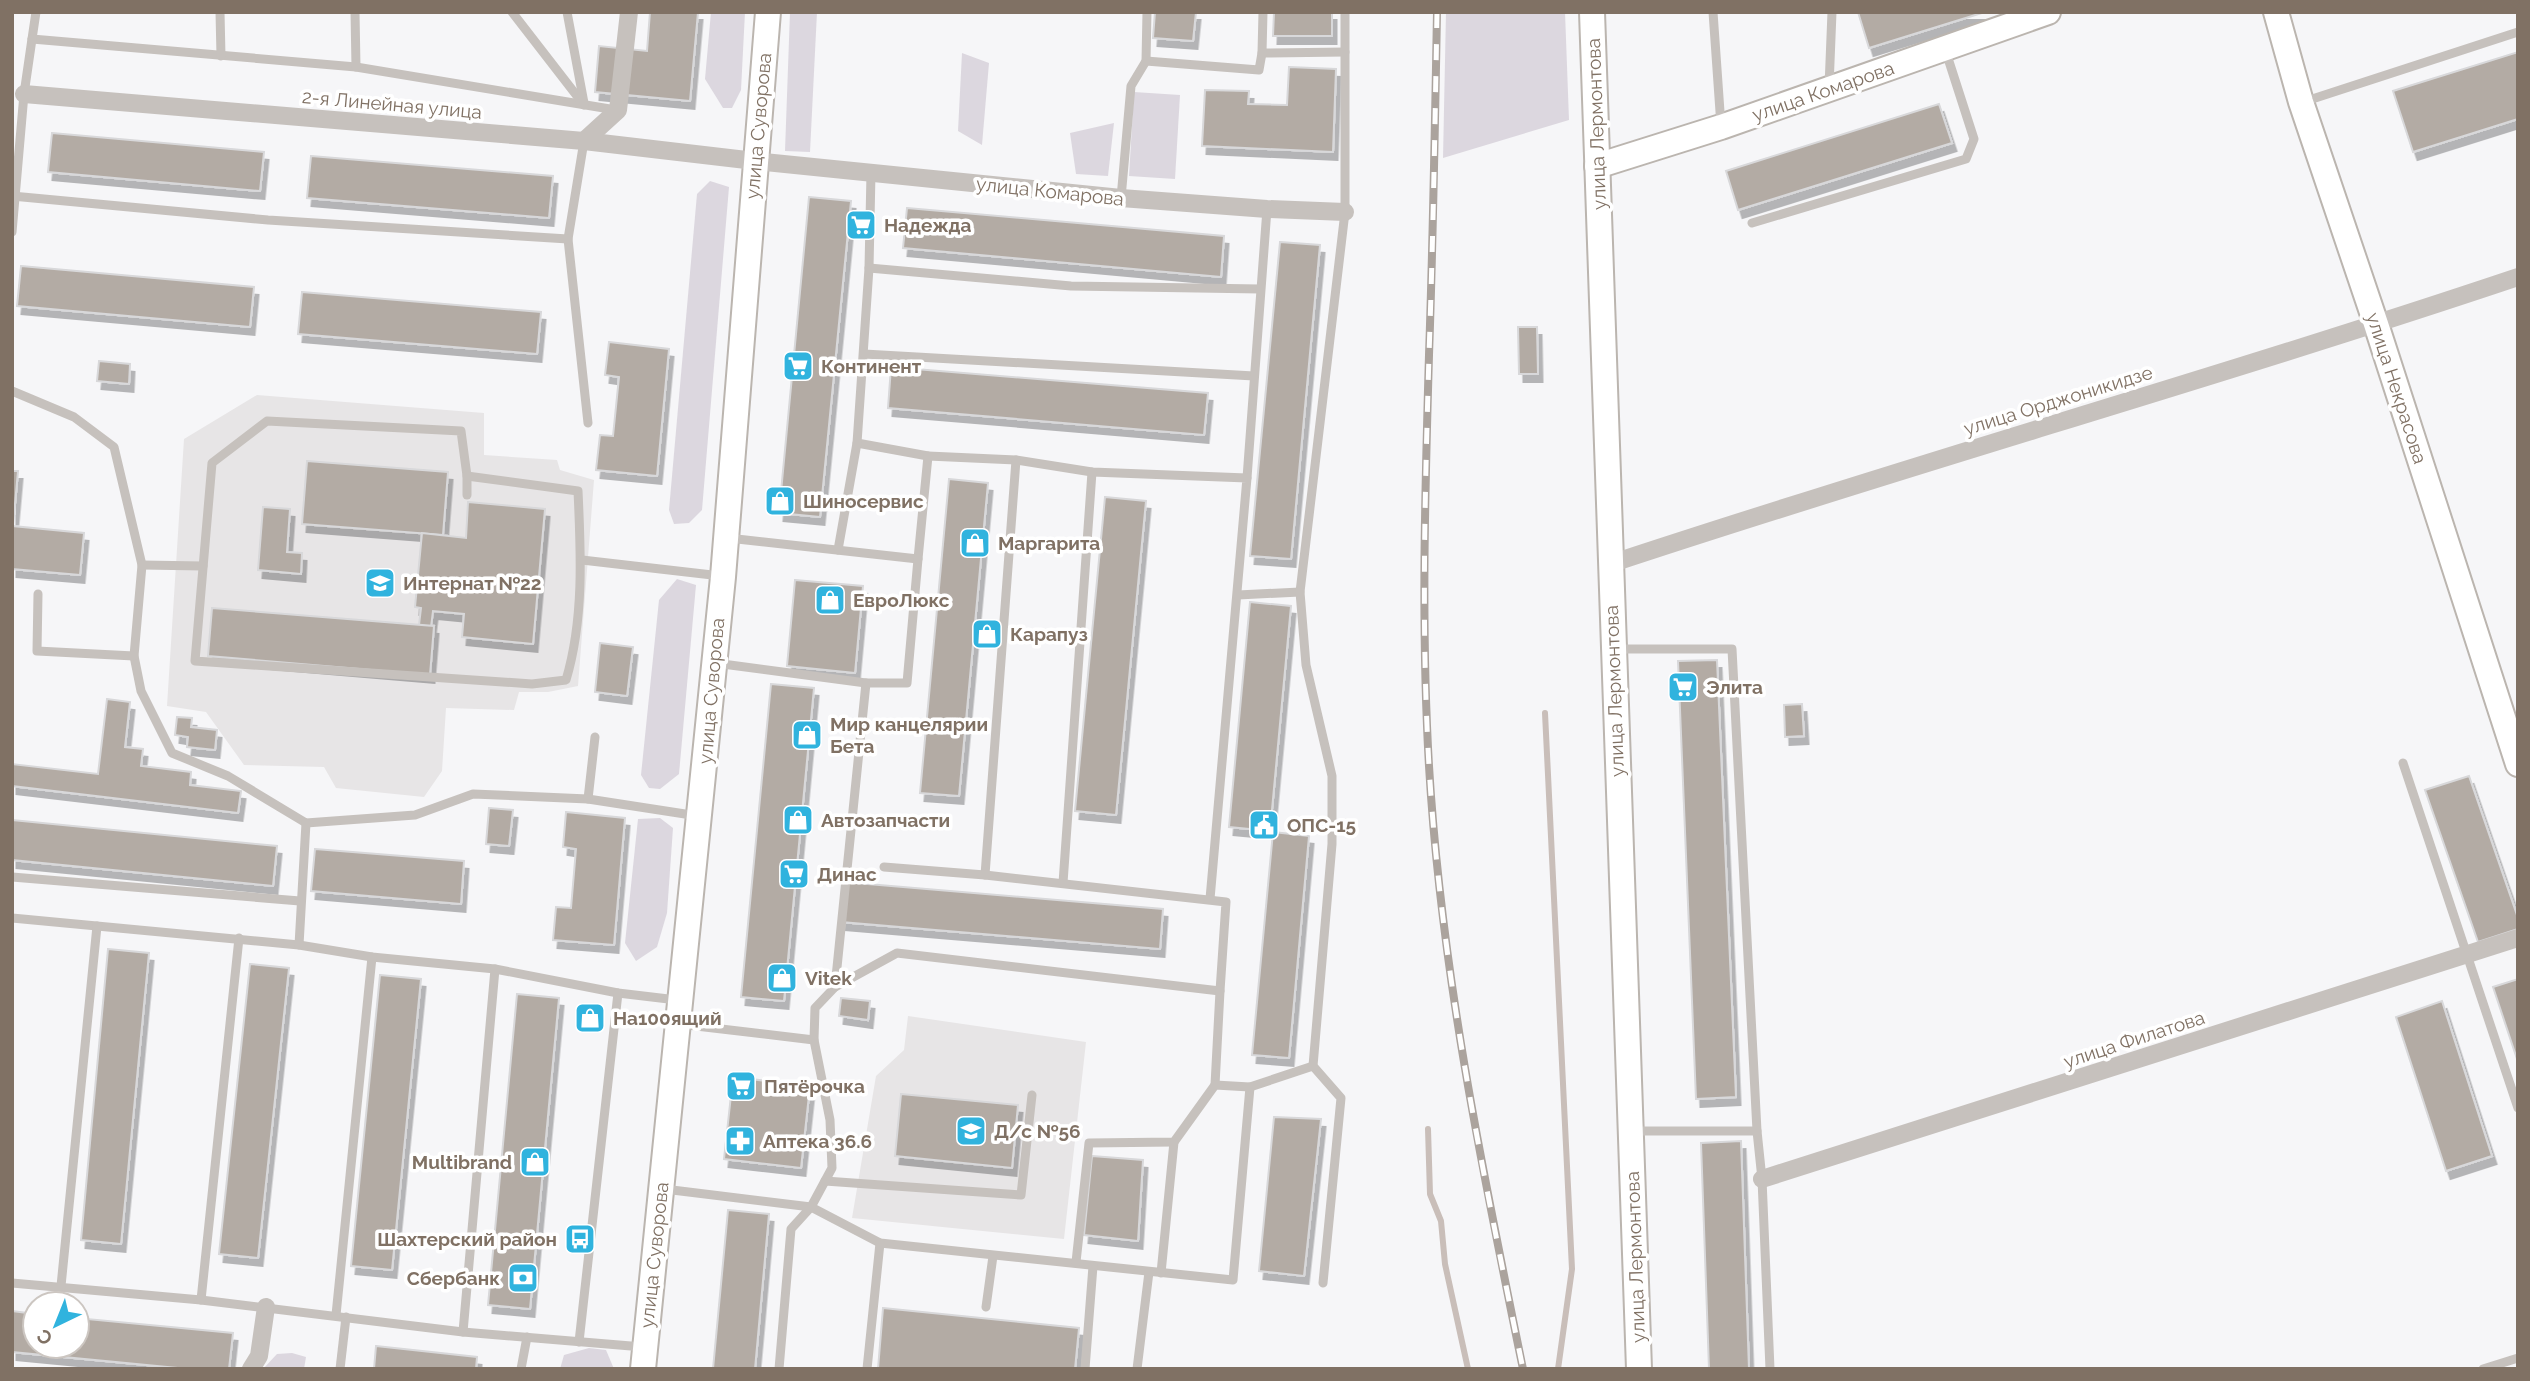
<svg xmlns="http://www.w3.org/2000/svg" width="2530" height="1381" font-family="Raleway,sans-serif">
<defs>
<filter id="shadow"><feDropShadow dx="4.5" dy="8" stdDeviation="0" flood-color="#0004"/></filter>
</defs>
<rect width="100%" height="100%" fill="#f6f6f8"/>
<g fill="#e7e5e6">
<polygon points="257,395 484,413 484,455 557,460 560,470 594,480 578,686 548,692 519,692 514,710 446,708 442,771 424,797 336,788 324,767 244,765 206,712 167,706 184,439"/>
<polygon points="908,1016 1086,1042 1064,1239 852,1218 876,1076 904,1050"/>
</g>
<g fill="#dcd7df">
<polygon points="711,12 745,12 741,90 732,108 723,108 705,79"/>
<polygon points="790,12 817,12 810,152 785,151"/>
<polygon points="1446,12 1565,12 1569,120 1443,158"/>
<polygon points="962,53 989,63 982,145 958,131"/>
<polygon points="1134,92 1180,95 1175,179 1129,176"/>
<polygon points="1114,123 1108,176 1076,174 1070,133"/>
<polygon points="710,181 729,187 702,510 689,523 674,524 669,510 697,194"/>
<polygon points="677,579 696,585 679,774 660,789 649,788 641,775 659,600"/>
<polygon points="660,818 673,828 667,913 657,947 636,961 625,943 638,819"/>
<polygon points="589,1348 606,1350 614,1369 560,1369 564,1355"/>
<polygon points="292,1353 306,1357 304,1369 263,1369 277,1354"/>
</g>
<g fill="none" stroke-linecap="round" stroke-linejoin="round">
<g stroke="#c9beb9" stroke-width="6">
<polyline points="1545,713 1572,1269 1558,1369"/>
<polyline points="1428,1129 1430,1194 1441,1221 1445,1264 1468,1369"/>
</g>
</g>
<g fill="#b3aba4" stroke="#d8d8da" stroke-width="2" filter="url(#shadow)">
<polygon points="650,12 698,12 690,101 595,92 599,46 647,51"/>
<polygon points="1155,12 1196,12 1193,41 1153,38"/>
<polygon points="1274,12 1332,12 1332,36 1273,36"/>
<polygon points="1858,12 1985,12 1869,48"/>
<polygon points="2518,52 2518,119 2413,152 2393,91"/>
<polygon points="1289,67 1336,69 1333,152 1202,146 1205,90 1249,91 1248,104 1287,105"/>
<polygon points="1939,104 1952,143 1738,210 1726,171"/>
<polygon points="52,133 264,152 260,191 48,172"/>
<polygon points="311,156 553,176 549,218 307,198"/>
<polygon points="809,197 851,201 820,517 779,513"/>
<polygon points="907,208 1224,236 1221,277 903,248"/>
<polygon points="1280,242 1320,245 1291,559 1250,556"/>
<polygon points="21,266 254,287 250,327 17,306"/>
<polygon points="302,292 541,312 537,354 298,334"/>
<polygon points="1518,327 1537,327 1538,374 1519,374"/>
<polygon points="609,342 669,349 657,476 596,470 600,435 613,436 619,377 605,375"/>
<polygon points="99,361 130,364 129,384 97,381"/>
<polygon points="891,367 1208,393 1204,435 888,408"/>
<polygon points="307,461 448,472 443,535 302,524"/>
<polygon points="12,471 18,471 13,526 84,533 80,575 12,569"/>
<polygon points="949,479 988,483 959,796 920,793"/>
<polygon points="1105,497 1146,501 1116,815 1075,811"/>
<polygon points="468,502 545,509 533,644 462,637 464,614 433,611 431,627 419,625 421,608 415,607 422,533 466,538"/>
<polygon points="263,507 290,509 287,552 302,553 301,574 258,570"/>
<polygon points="795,580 863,586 855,673 787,666"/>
<polygon points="1250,602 1291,606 1270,831 1229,827"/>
<polygon points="212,608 434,626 430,675 208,656"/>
<polygon points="600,643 633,647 627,696 595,692"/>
<polygon points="1717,660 1736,1097 1696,1099 1678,661"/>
<polygon points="771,684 814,688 784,1001 741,997"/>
<polygon points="107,699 130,702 125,747 143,749 141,766 191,772 190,785 241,791 238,813 12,786 12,764 98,774"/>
<polygon points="1802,704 1804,736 1785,737 1784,705"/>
<polygon points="177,717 192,718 191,727 217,730 215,750 187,747 188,737 175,735"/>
<polygon points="2469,776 2518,918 2518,929 2478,942 2425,790"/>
<polygon points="489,808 513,810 509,846 486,844"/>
<polygon points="566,812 625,818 614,945 553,940 556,907 571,908 576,849 563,847"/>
<polygon points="12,820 277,846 273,886 12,860"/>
<polygon points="1273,832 1309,836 1289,1058 1252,1055"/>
<polygon points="315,849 464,861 461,904 311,891"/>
<polygon points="844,882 1163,909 1160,949 841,922"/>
<polygon points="108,949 149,953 121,1244 81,1240"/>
<polygon points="250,964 289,968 258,1258 219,1254"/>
<polygon points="380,975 421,979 392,1270 351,1266"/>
<polygon points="2518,979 2518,1062 2493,987"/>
<polygon points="517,994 559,998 530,1309 488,1305"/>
<polygon points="841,998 870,1001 868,1020 839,1016"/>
<polygon points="2442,1001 2492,1156 2446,1171 2396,1017"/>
<polygon points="733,1077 810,1086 801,1168 724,1159"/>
<polygon points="901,1094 1018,1105 1012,1168 895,1156"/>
<polygon points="1274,1117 1321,1119 1304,1276 1259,1271"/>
<polygon points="1741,1141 1749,1369 1709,1369 1701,1143"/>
<polygon points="1092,1156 1143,1160 1138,1241 1084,1235"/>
<polygon points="728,1210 769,1214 755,1369 713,1369"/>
<polygon points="883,1308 1079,1328 1075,1369 878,1369"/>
<polygon points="12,1311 35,1314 35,1346 77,1346 77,1318 233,1333 229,1369 188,1369 12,1352"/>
<polygon points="376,1346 477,1357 476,1369 374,1369"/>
</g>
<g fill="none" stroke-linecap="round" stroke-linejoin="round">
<g stroke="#bbb5af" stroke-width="28">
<g id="secondary">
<polyline points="1592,12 1639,1369"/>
<polyline points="2276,12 2301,102 2376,324 2518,764"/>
<polyline points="1597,166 1721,127 2048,12"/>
<polyline points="643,1369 723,577 768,12"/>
</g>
</g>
<g stroke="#c6c1bd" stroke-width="9">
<polyline points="36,12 32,39 356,67 616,110"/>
<polyline points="220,12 221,56"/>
<polyline points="355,12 356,67"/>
<polyline points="512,12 584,105"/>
<polyline points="567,12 584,103"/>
<polyline points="1713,12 1721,126"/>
<polyline points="1262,53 1345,52"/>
<polyline points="1146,61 1259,70 1262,53 1263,12"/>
<polyline points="1829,87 1832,12"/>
<polyline points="2303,102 2518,32"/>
<polyline points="584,141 568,239 588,423"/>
<polyline points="871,173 869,268 857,443 928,456"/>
<polyline points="12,196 268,220 568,239"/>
<polyline points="1121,198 1131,86 1146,61 1147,12"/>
<polyline points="1752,223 1966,159 1974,139 1945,49"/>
<polyline points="12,232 24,94 32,39"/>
<polyline points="869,268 1071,286 1260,289"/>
<polyline points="864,354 1254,376"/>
<polyline points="12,391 74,417 114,447 142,565 134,656 141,691 172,753 228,776 306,823 415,815 473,794 588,799 698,816"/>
<path d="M267,421L461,431L467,476L578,491C581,554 584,620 566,680L532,684L195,661L212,463Z"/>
<polyline points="1247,478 1267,209"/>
<polyline points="467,495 467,476"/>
<polyline points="728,538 918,559 928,456 1016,460 1092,472 1247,478 1210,899"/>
<polyline points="838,550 857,443"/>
<polyline points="582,560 721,576"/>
<polyline points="142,565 203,566"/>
<polyline points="38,594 37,651 134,656"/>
<polyline points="1238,595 1300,592"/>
<polyline points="1614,649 1732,649 1757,1131 1762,1179 1770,1369"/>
<polyline points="715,663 866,683 907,683 918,559"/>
<polyline points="2403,763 2518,1108"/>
<polyline points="588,799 595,737"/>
<polyline points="985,875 1016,460"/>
<polyline points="12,877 300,901"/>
<polyline points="1063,883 1092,472"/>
<polyline points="12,918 299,945 372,957 495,969 618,993 677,1000"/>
<polyline points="299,945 306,823"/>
<polyline points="835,987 866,683"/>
<polyline points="679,1024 814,1040 815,1008 835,987 897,953 1220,991 1226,902 985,875 884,867"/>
<polyline points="1215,1085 1220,991"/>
<polyline points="1633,1131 1757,1131"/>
<polyline points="825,1181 1021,1195 1032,1095"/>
<polyline points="664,1189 811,1207 880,1243 1233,1280 1250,1087"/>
<polyline points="1076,1262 1089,1143 1174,1142 1215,1085 1250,1087 1313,1066"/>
<polyline points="1161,1273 1174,1142"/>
<polyline points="12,1283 201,1300 463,1332 643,1347"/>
<polyline points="1323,1283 1341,1098 1313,1066 1332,844 1332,776 1306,665 1300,592 1345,212 1345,12"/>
<polyline points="61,1286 97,926"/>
<polyline points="201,1300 239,938"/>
<polyline points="986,1307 993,1256"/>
<polyline points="336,1315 372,957"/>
<polyline points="463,1332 495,969"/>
<polyline points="579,1342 618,993"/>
<polyline points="340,1369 346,1317"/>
<polyline points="521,1369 527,1337"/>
<polyline points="779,1369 791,1229 811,1207 832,1168 830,1120 814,1040"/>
<polyline points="867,1369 880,1243"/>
<polyline points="1085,1369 1093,1266"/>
<polyline points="1137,1369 1149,1272"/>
<polyline points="2483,1369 2518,1358"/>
</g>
<g stroke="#c6c1bd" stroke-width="18">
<polyline points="24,94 584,141 755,161 1121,198 1267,209 1345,212"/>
<polyline points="584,141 618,110 629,12"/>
<path d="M1610,564C1911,464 2217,378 2518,277"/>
<polyline points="1762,1179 2518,938"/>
<polyline points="251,1369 259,1356 266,1307"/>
</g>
<use href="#secondary" stroke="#fff" stroke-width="24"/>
<g stroke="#aba39d" stroke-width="8">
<path id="rail" d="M1437,12C1435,127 1433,241 1429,355C1425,492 1421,629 1429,766C1441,970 1482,1169 1523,1369"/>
</g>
<use href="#rail" stroke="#fff" stroke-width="5" stroke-dasharray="16" stroke-linecap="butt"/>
</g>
<defs>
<g id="supermarket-square" transform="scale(1.575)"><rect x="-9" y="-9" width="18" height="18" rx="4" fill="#30b3de" stroke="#fff"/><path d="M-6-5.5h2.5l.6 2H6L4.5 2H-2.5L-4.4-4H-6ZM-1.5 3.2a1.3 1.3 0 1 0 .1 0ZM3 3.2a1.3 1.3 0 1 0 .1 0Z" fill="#fff"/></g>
<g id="shop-square" transform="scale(1.575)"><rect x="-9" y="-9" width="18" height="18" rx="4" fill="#30b3de" stroke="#fff"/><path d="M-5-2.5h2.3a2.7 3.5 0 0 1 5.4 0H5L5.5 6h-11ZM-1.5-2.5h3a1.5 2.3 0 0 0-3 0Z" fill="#fff"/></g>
<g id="school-square" transform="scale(1.575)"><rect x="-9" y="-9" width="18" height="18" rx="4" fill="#30b3de" stroke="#fff"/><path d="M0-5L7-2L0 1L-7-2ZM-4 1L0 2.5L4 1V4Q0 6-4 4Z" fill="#fff"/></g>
<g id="civic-square" transform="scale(1.575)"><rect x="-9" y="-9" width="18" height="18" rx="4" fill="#30b3de" stroke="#fff"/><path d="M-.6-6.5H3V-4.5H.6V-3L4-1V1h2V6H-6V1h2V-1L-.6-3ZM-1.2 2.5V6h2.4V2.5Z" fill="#fff"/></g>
<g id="pharmacy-square" transform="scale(1.575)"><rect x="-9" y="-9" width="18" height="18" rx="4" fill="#30b3de" stroke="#fff"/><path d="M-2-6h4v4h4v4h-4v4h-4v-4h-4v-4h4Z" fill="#fff"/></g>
<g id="bus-square" transform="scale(1.575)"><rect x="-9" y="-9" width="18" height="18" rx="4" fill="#30b3de" stroke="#fff"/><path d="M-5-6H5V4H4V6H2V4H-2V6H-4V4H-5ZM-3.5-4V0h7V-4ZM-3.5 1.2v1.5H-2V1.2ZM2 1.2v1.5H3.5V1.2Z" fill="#fff"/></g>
<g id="bank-square" transform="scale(1.575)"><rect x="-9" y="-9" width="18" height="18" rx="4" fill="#30b3de" stroke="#fff"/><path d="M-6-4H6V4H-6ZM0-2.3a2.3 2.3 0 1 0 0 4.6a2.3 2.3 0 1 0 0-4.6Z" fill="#fff"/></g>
</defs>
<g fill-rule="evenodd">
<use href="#supermarket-square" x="861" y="225"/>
<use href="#supermarket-square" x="798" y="366"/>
<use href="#shop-square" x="780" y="501"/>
<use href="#shop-square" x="975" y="543"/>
<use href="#school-square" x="380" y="583"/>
<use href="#shop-square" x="830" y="600"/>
<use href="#shop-square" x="987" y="634"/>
<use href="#supermarket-square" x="1683" y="687"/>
<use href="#shop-square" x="807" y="735"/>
<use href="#shop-square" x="798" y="820"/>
<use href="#civic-square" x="1264" y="825"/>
<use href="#supermarket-square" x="794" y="874"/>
<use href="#shop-square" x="782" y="978"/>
<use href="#shop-square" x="590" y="1018"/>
<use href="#supermarket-square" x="741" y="1086"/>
<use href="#school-square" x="971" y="1131"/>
<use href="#pharmacy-square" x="740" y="1141"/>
<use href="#shop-square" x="535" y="1162"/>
<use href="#bus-square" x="580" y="1239"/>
<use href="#bank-square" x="523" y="1278"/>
</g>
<g text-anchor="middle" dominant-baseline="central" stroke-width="7" stroke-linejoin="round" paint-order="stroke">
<g font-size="19" fill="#807164" stroke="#fff">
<text transform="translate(1823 91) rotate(-19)">улица Комарова</text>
<text transform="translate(392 104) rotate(5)">2-я Линейная улица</text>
<text transform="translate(1596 124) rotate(-92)">улица Лермонтова</text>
<text transform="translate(758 126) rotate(-85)">улица Суворова</text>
<text transform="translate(1050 191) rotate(6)">улица Комарова</text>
<text transform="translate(2397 388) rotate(72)">улица Некрасова</text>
<text transform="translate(2058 400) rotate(-17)">улица Орджоникидзе</text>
<text transform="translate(711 691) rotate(-85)">улица Суворова</text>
<text transform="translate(1614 691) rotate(-92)">улица Лермонтова</text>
<text transform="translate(2134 1039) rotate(-18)">улица Филатова</text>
<text transform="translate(654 1255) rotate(-84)">улица Суворова</text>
<text transform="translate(1635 1257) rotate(-92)">улица Лермонтова</text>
</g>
<g font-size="19" font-weight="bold" fill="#807164" stroke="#fff" text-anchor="start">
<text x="884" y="225">Надежда</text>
<text x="821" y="366">Континент</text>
<text x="803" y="501">Шиносервис</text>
<text x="998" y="543">Маргарита</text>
<text x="403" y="583">Интернат №22</text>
<text x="853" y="600">ЕвроЛюкс</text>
<text x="1010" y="634">Карапуз</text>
<text x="1706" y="687">Элита</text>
<text x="830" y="724">Мир канцелярии<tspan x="830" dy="22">Бета</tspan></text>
<text x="821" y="820">Автозапчасти</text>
<text x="1287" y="825">ОПС-15</text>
<text x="817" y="874">Динас</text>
<text x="805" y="978">Vitek</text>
<text x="613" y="1018">На100ящий</text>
<text x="764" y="1086">Пятёрочка</text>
<text x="994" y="1131">Д/с №56</text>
<text x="763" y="1141">Аптека 36.6</text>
<text x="512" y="1162" text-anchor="end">Multibrand</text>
<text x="557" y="1239" text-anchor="end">Шахтерский район</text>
<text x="500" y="1278" text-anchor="end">Сбербанк</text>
</g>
</g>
<rect width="2530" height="1381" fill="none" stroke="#807164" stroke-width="28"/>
<g transform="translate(56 1325) rotate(223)"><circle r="33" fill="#ffffff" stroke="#ccc6c1" stroke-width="2"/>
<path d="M0-5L12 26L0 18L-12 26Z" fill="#30b3de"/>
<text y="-10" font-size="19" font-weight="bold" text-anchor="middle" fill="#807164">С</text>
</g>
</svg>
